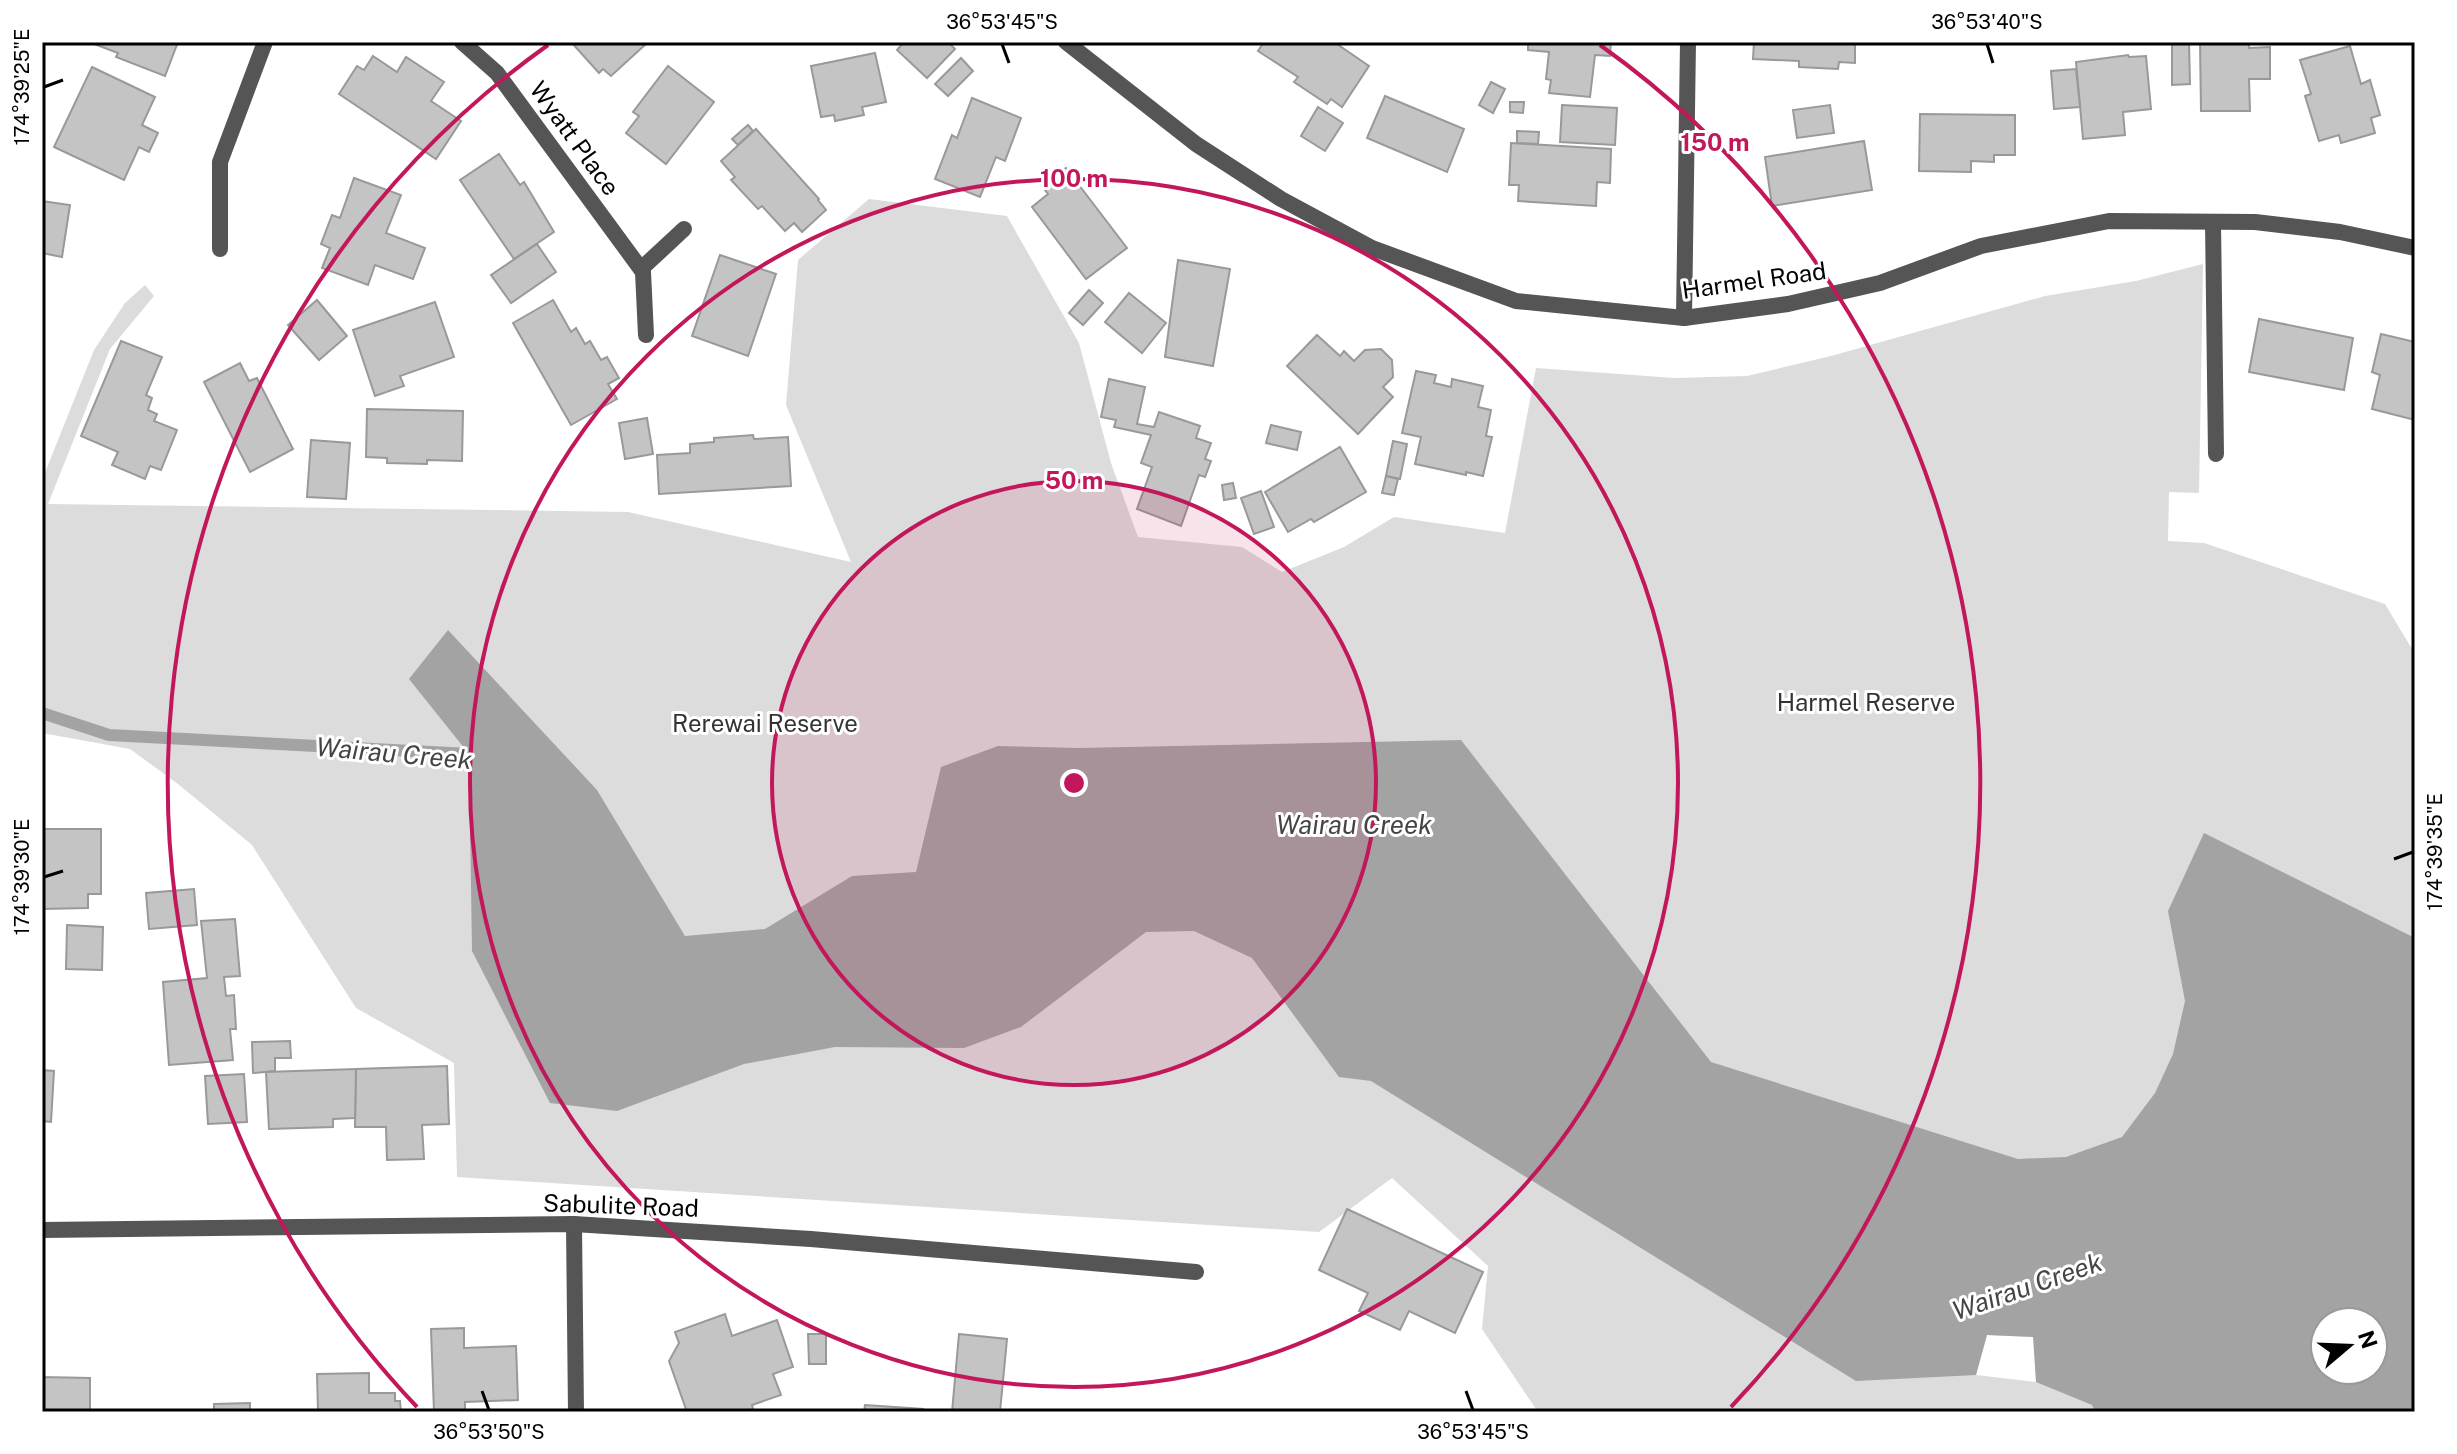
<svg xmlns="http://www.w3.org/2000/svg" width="2457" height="1454" font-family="'Public Sans',sans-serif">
<rect width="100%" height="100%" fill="#fff"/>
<path fill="#dcdcdc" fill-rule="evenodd" d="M869,199L1007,216L1079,343L1111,463L1138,537L1242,547L1282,572L1344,547L1394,517L1505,533L1536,368L1675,378L1747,376L1831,356L2045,296L2136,281L2203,264L2199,493L2169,492L2168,541L2204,543L2385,604L2415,654V1412H1538L1482,1329L1488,1266L1392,1178L1319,1232L457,1177L454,1063L356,1008L252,845L178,784L130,749L42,733V480L94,350L125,303L145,285L154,296L110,349L48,504L628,512L851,562L786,405L798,260ZM2325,1322H2373V1370H2325ZM1987,1335L2034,1337L2036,1382L1976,1375Z"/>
<path fill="#a3a3a3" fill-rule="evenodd" d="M448,630L597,790L685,936L765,929L852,876L916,872L941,767L998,746L1079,748L1461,740L1711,1062L2018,1159L2066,1157L2122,1137L2155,1093L2173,1054L2185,1001L2168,911L2204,833L2415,938V1412H2095L2092,1405L2036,1382L2033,1337L1987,1335L1976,1375L1856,1381L1371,1081L1339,1077L1252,958L1194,931L1146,932L1021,1027L964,1048L835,1047L744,1064L617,1111L550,1103L472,951L469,754L409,679ZM2325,1322H2373V1370H2325Z"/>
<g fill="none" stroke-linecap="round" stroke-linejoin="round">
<polyline stroke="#a3a3a3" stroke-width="12" points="42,713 109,735 469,754"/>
</g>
<g fill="#c4c4c4" stroke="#999" stroke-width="2">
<polygon points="89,42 178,42 165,76 116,57 118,53"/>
<polygon points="571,42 644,42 646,44 611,76 603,69 599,73"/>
<polygon points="904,42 948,42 955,49 927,78 897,50"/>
<polygon points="1264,42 1334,42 1369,66 1342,107 1331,99 1327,104 1294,82 1298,77 1258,51"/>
<polygon points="1528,42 1611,42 1610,56 1595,55 1590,97 1549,93 1551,80 1546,79 1549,52 1528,50"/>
<polygon points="1754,42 1855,42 1855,63 1839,62 1838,69 1799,67 1799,61 1753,59"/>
<polygon points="2172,42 2189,42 2190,84 2172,85"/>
<polygon points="2200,42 2249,42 2249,48 2270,47 2270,79 2249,79 2250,111 2201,111"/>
<polygon points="2350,46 2361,84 2370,80 2380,115 2371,118 2375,133 2341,143 2339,135 2319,141 2305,96 2311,94 2300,60"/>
<polygon points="875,53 886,102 862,107 864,115 835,121 834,115 821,117 811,66"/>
<polygon points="2128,55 2129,57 2146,56 2151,109 2123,112 2125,135 2083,139 2076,62"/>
<polygon points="373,56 397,72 406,57 444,82 431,101 461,121 436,159 339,94 357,66 364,70"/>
<polygon points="961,58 973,71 948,96 935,84"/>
<polygon points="668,66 714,102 666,164 626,133 639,116 633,112"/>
<polygon points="92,67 155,97 142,125 158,133 149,152 139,147 124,180 54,147"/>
<polygon points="2076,69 2080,107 2054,109 2051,71"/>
<polygon points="1491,82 1505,89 1493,113 1479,105"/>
<polygon points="1385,96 1464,129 1447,172 1367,138"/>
<polygon points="972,98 1021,118 1005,161 996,157 980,197 935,179 952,135 957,138"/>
<polygon points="1510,102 1524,102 1523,113 1510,112"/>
<polygon points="1562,105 1617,108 1615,145 1560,142"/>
<polygon points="1830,105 1834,133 1797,138 1793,110"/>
<polygon points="1318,107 1343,123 1325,151 1301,136"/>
<polygon points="1920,114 2015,115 2015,155 1994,155 1994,162 1971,161 1971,172 1919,171"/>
<polygon points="748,125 753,131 738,145 732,139"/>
<polygon points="756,129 819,199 818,200 826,210 802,232 794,223 785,231 762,206 758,209 731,180 735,177 721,161"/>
<polygon points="1517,131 1539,132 1538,144 1517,143"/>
<polygon points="1864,141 1872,190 1772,206 1765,157"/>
<polygon points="1511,143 1611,149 1610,183 1597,182 1596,206 1518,201 1519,185 1509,185"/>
<polygon points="499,154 520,185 524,182 554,232 514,259 460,180"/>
<polygon points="1066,168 1127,248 1086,279 1032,207 1048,194 1042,186"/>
<polygon points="354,178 401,195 386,233 425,248 413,279 375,265 368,285 322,268 330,248 321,244 332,215 340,218"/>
<polygon points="42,201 70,205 62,257 42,253"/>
<polygon points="537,244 556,272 511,303 491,275"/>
<polygon points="720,255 776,274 748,356 692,336"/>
<polygon points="1178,260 1230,269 1213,366 1165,357"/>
<polygon points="1089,290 1103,303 1083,325 1069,313"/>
<polygon points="1129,293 1166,323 1142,353 1105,322"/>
<polygon points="317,300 347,336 319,360 288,325"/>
<polygon points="553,300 571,332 576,328 585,344 590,341 601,360 607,357 619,378 608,384 617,399 571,425 513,323"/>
<polygon points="435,302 454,357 400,376 404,386 375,396 353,330"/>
<polygon points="2259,319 2353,338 2344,390 2249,372"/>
<polygon points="2381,334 2415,342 2415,420 2372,409 2380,375 2372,372"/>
<polygon points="1317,335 1340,356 1344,351 1354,361 1365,350 1381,349 1392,360 1393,377 1383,387 1393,397 1358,434 1287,366"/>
<polygon points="121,341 162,357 146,395 152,398 148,410 157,414 154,421 177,430 161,470 150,466 145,479 112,465 118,452 81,436"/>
<polygon points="240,363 249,381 257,378 293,449 250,472 204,382"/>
<polygon points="1416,371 1436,375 1434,383 1451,387 1452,379 1483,386 1478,407 1491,410 1486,436 1492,437 1483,476 1466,472 1466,475 1415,464 1421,437 1402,433"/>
<polygon points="1109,379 1145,387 1137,424 1154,427 1159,412 1200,426 1196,438 1211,443 1205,459 1211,461 1205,477 1199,475 1181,526 1137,509 1152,467 1141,463 1151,435 1114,427 1116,420 1101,417"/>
<polygon points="367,409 463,411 462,461 427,460 427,464 387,463 387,458 366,457"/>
<polygon points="647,418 653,454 625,459 619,423"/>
<polygon points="1271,425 1301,432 1297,450 1266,443"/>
<polygon points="753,435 754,439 788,437 791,486 659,494 657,455 690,453 690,444 714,442 714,438"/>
<polygon points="311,440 350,443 346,499 307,497"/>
<polygon points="1393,441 1407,444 1400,479 1386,476"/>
<polygon points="1340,447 1366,492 1314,522 1311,519 1288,532 1265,492"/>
<polygon points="1386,476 1398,479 1394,495 1382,493"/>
<polygon points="1233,483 1236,498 1224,500 1222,485"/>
<polygon points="1261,491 1274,527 1254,534 1241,498"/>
<polygon points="42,829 101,829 101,894 88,894 88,908 42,909"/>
<polygon points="194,889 197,925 149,929 146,893"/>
<polygon points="235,919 240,976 224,977 226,996 234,995 236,1029 230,1029 233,1060 169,1065 163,982 207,978 201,921"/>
<polygon points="67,925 103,927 102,970 66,969"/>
<polygon points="290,1041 291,1058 275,1058 275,1071 253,1073 252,1042"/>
<polygon points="447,1066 449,1124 422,1125 424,1159 387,1160 386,1127 355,1127 356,1069"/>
<polygon points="356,1069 355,1118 333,1119 333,1127 269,1129 266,1072"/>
<polygon points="42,1070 54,1071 51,1122 42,1121"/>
<polygon points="244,1074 247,1122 208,1124 205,1076"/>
<polygon points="1347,1209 1483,1272 1455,1333 1409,1311 1400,1330 1359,1311 1368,1293 1319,1270"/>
<polygon points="725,1314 732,1336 777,1320 793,1367 773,1374 781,1395 752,1405 753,1409 744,1412 687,1412 669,1361 679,1343 675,1332"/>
<polygon points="464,1328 464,1348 516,1346 518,1400 465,1402 465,1412 434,1412 431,1329"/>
<polygon points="808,1334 826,1334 826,1364 809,1364"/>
<polygon points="959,1334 1007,1339 1000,1412 952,1412"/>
<polygon points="369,1373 369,1393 395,1393 395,1401 400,1401 401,1412 318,1412 317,1374"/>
<polygon points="42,1377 90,1378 90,1412 42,1412"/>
<polygon points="250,1403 250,1412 214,1412 214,1404"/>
<polygon points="865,1405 923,1409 922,1412 864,1412"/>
</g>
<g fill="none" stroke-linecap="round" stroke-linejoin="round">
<polyline stroke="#555" stroke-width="16" points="2213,222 2216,454"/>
<g stroke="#555" stroke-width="16">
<polyline points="462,42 497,73 643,272 646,335"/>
<polyline points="1066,42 1196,144 1281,199 1372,248 1516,301 1684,318 1788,304 1880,283 1981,246 2109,221 2255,222 2340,232 2415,248"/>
<polyline points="220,249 220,162 265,42"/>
<polyline points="641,269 684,229"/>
<polyline points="1684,318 1688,42"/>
<polyline points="574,1224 576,1412"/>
<polyline points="42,1230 574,1224 811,1239 1196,1272"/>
</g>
</g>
<path fill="none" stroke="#000" stroke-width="3" d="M1002,44L1009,63M1987,44L1993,63M44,87L63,80M2394,859L2413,852M44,877L63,871M482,1391L489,1410M1466,1391L1473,1410"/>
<circle cx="1074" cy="783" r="302" fill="#c2185b" fill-opacity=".12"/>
<g fill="none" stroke="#c2185b" stroke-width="4">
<circle cx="1074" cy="783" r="302"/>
<circle cx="1074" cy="783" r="604"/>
<path d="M417 1407A906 906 0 0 1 548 45M1600 45A906 906 0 0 1 1731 1407"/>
</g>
<g text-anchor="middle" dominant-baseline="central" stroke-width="6" stroke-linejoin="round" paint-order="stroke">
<g font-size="24" fill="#000" stroke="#fff">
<text transform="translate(575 138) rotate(54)">Wyatt Place</text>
<text transform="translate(1754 280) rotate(-8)">Harmel Road</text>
<text transform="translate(621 1205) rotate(2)">Sabulite Road</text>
</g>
<g font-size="24" fill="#333" stroke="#fff">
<text x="1866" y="702">Harmel Reserve</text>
<text x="765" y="723">Rerewai Reserve</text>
</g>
<g font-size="26" font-style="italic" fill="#444" stroke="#fff">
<text transform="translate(394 753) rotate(5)">Wairau Creek</text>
<text x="1354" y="824">Wairau Creek</text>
<text transform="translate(2027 1286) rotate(-19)">Wairau Creek</text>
</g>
</g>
<circle cx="1074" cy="783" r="12" fill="#c2185b" stroke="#fff" stroke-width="4"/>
<g font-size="24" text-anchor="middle" font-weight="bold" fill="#c2185b" stroke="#fff" stroke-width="6" stroke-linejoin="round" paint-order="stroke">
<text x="1715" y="151">150 m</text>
<text x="1074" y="187">100 m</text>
<text x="1074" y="489">50 m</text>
</g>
<rect width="2457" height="1454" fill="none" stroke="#ffffff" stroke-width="88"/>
<g transform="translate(2349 1346) rotate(71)"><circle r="38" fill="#ffffff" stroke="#999999" stroke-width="2"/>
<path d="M0-6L14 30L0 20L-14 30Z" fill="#000000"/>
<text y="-12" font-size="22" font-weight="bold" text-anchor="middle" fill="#000000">N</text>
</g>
<rect x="44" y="44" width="2369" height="1366" fill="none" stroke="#000" stroke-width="3"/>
<g font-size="20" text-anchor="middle" fill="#000">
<text x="1002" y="29">36°53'45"S</text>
<text x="1987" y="29">36°53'40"S</text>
<text transform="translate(22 87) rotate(-90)" y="7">174°39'25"E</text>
<text transform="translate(2435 852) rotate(-90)" y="7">174°39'35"E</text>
<text transform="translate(22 877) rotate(-90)" y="7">174°39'30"E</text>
<text x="489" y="1439">36°53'50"S</text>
<text x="1473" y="1439">36°53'45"S</text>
</g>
</svg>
